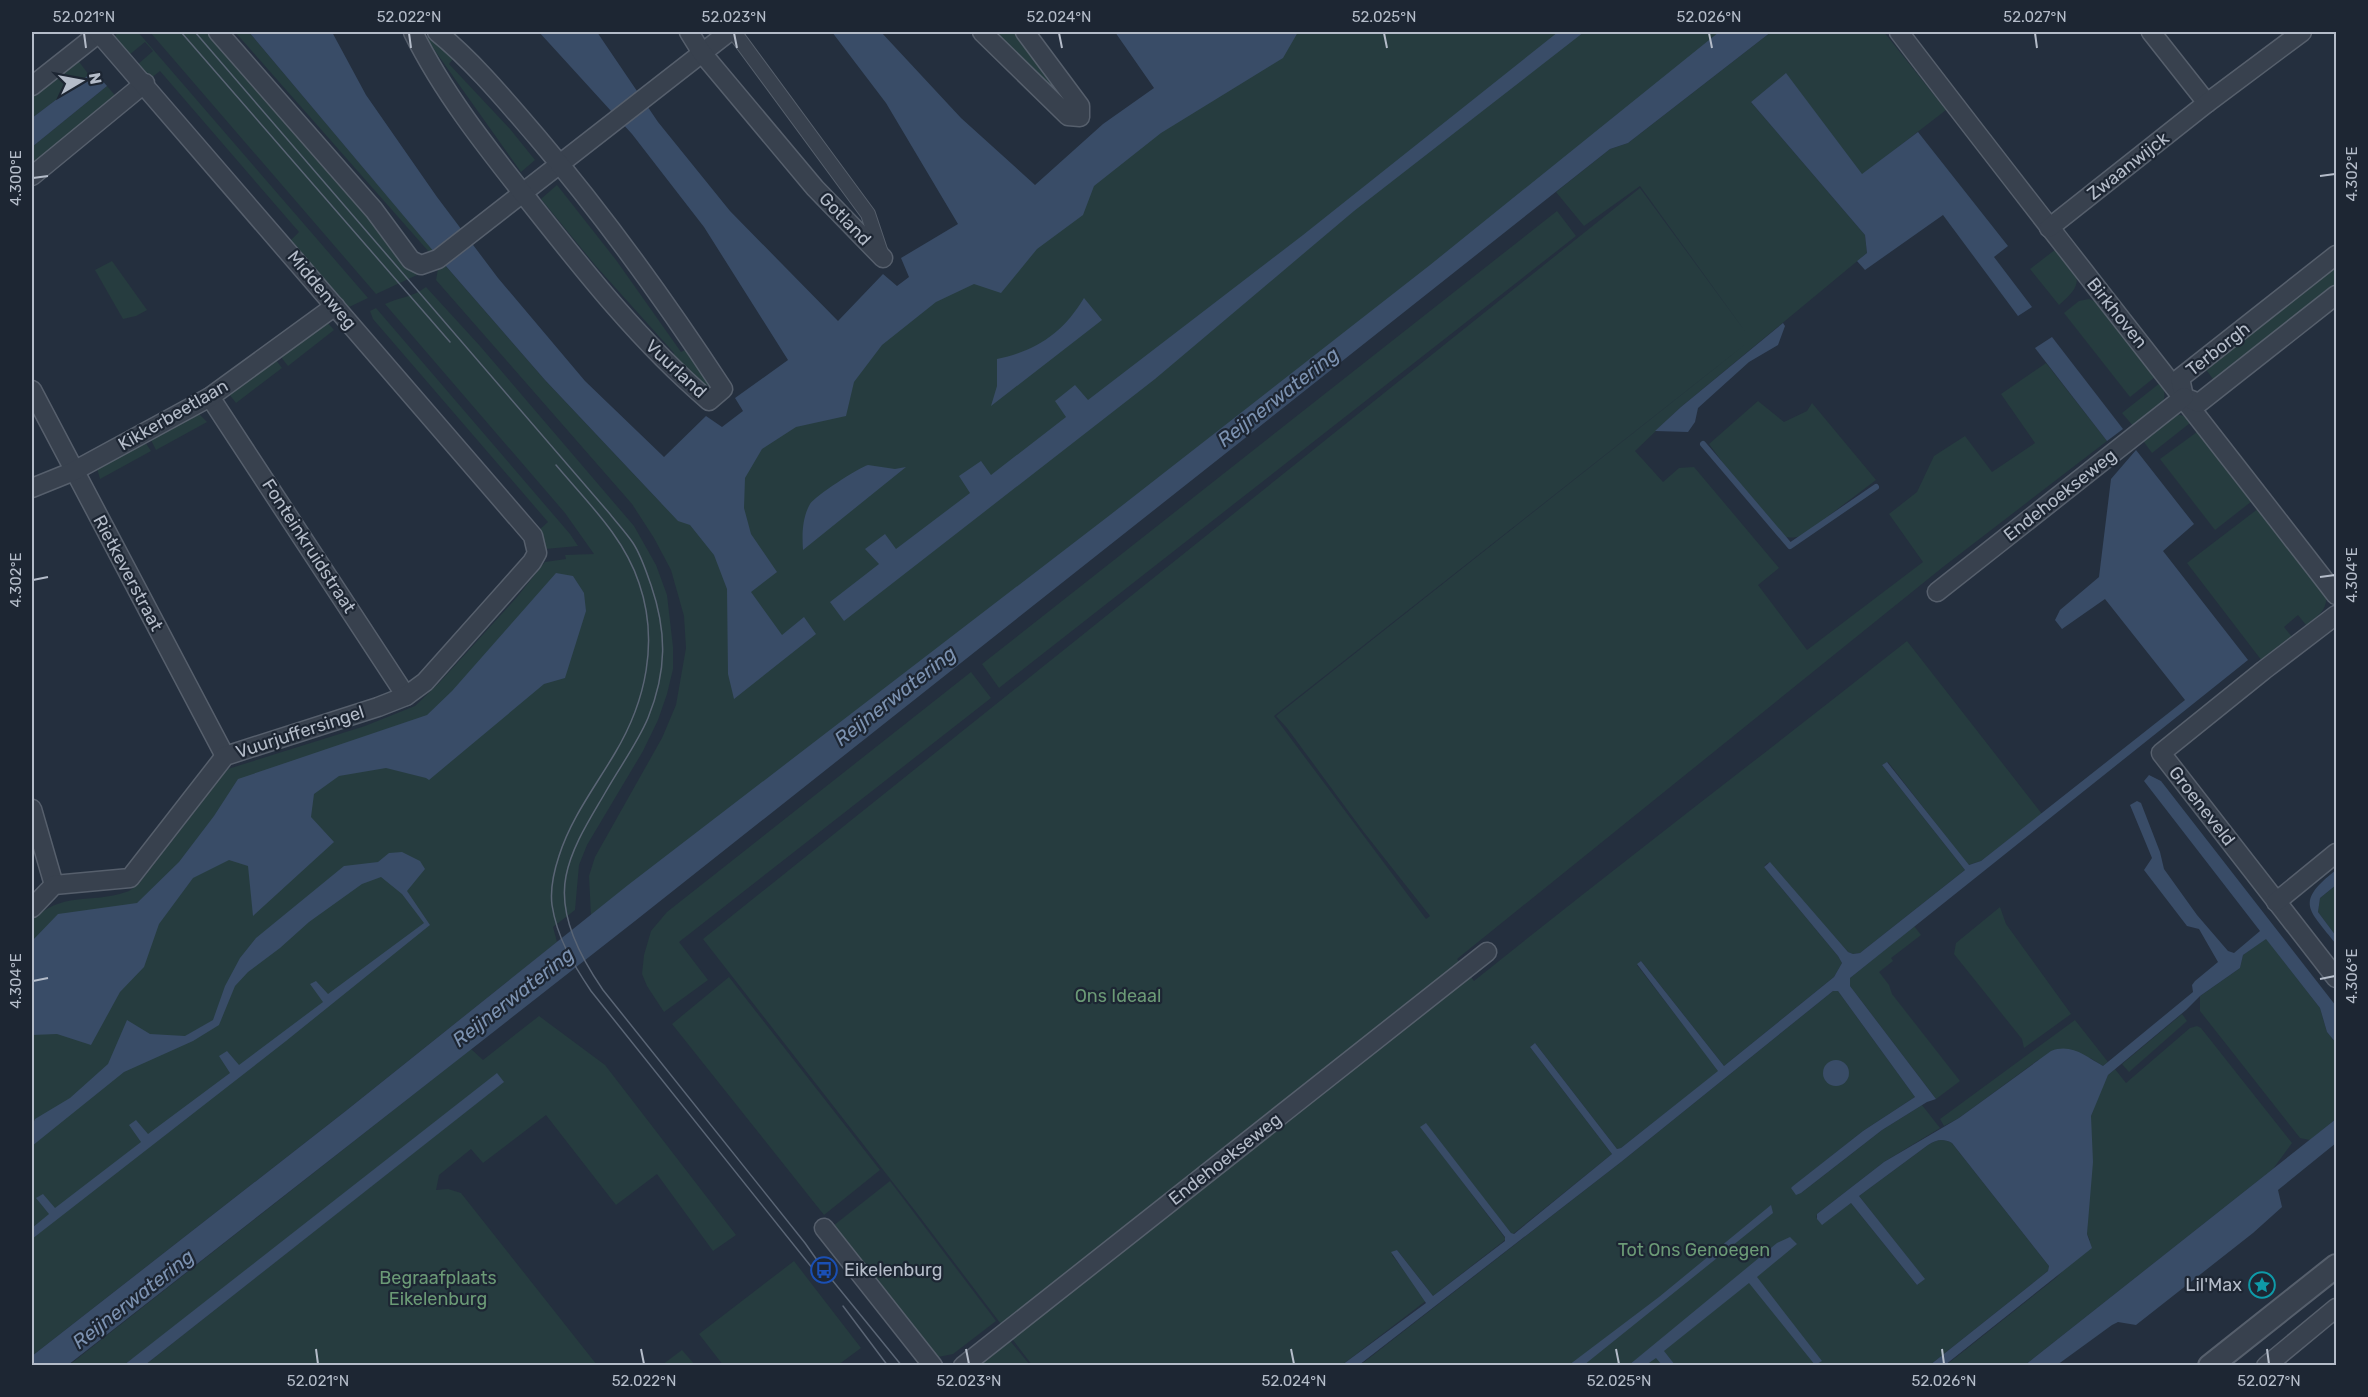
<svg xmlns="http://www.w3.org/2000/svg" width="2368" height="1397" font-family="Rubik,sans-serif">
<rect width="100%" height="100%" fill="#242f3e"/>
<g fill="#263c3f" fill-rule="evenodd">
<polygon points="118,32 138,32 368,298 347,308 289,242 299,232 160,71 150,79 137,65 153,51 145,42 129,55 114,38"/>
<polygon points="150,32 207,32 369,215 409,268 417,275 376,294"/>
<polygon points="235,32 249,32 433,250 429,252"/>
<polygon points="989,32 1016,32 1071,109"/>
<polygon points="1265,32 1728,32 1112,519 591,916 589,876 595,857 662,738 676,705 686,648 684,616 671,570 654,538 632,504 436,280 438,269 445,265 545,380 661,503 698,487"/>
<path d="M1771,32H1884L1946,110L1862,175L1786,74L1751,102L1865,235L1867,253L1681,407L1635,451L1663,482L1679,468L1694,467L1779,568L1758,585L1807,650L1923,562L1889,514L1917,492L1934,456L1965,436L1992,472L2035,443L2001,394L2046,363L2107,441L1943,567L1457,959L1474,981C1617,866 1763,755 1907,641L2042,814L1981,861L1968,865L1888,762L1882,765L1965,870L1860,953L1853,954L1848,952L1768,863L1766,864L1764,867L1838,956L1842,963L1834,977L1724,1066L1641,961L1637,965L1719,1071L1621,1148L1617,1149L1535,1043L1530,1047L1612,1154L1513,1234L1511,1233L1421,1127L1505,1238V1240L1433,1296L1397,1250L1392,1255L1427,1300L1342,1365H1032L916,1212L703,939L1640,188L1747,334L1640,186L1584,226L1556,192L1610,149L1628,143ZM1752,339L1276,716L1287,728L1363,831L1430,916L1426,919L1274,716Z"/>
<polygon points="428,34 453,59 449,64 510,129 535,160 521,172 428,41"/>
<polygon points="77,59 89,75 32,118 32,94"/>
<polygon points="107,86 118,99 32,169 32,147"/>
<polygon points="557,185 616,260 681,352 687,349 709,386 709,390 672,358 674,353 595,265 541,199"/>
<polygon points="1557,211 1576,236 999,688 982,664"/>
<path d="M2056,249C2076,275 2089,280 2059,305L2030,269Z"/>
<polygon points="112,261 147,310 136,316 123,319 95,270"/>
<polygon points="2336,264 2336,288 2215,382 2205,368"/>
<path d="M426,287L480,346L634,526L656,565L667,595L673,647V669L667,694L658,720L643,751L587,845L579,865L575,910L553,927L557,942L347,1110L32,1356V921C60,891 91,904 126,892C131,891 136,885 141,881L228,769L365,726L415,706L439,683L517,597L545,562L566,559L565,555L594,554L565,513L385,304C400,297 413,297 426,287Z"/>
<polygon points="2089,299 2099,303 2155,377 2130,397 2064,313 2079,301"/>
<polygon points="376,308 570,534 578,546 545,549 543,537 538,531 548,522 373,319 370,311"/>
<polygon points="327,322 334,330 288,366 281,357"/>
<polygon points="276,360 282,368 236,403 229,394"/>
<path d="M2160,383C2175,403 2149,416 2134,427L2122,413Z"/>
<path d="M1758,401L1784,422L1807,411L1812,403L1876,480L1802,536C1796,537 1790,539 1784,536C1770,530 1721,460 1709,444Z"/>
<polygon points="199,414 207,422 156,450 151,440"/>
<polygon points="2176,414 2185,416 2190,423 2152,453 2141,438"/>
<polygon points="2197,432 2252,501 2215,530 2160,459"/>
<polygon points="145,442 151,451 100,479 97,468"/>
<path d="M2259,508L2326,594C2328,610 2318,616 2306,625L2298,615L2284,627L2292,637L2262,661L2187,563Z"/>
<polygon points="971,672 991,698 679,942 708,980 664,1012 647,986 642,974 644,955 651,931 667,912"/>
<polygon points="2336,885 2336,936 2318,912 2320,898"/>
<polygon points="2000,907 2006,924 2071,1014 2024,1048 2022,1039 1954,954 1956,943"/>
<polygon points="1914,926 1921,935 1891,958 1893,961 1879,972 1889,985 1892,994 1960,1081 1936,1099 1850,986 1850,978"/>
<polygon points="2266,938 2320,1008 2327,1032 2336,1043 2336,1119 2310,1140 2300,1138 2200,1011 2200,996 2240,968 2243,955"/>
<polygon points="729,977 880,1170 824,1215 672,1024"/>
<path d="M1833,991H1838L1915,1097L1863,1131L1791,1188L1801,1193L1882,1130L1922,1105L1940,1128L1884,1162L1817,1214L1816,1217L1822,1224L1851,1203L1917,1285L1924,1279L1859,1196L1928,1145C1937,1140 1942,1138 1952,1143L2049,1266L2048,1271L1930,1365L1359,1366L1621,1162Z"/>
<polygon points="2182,1014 2187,1021 2129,1072 2122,1064"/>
<polygon points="539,1016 605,1065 736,1235 713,1251 657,1174 616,1205 546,1115 483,1163 471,1149 439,1175 436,1190 448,1189 461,1193 597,1365 145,1365 503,1082 124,1365 68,1366 471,1049 483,1060"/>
<polygon points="2075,1020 2108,1062 2103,1066 2090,1058 2038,1060 1959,1118 1944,1126 1940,1119"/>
<polygon points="2197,1026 2201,1028 2292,1143 2273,1169 2025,1365 1945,1366 2057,1277 2090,1240 2087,1234 2091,1116 2101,1087 2108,1075 2115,1069 2126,1083 2190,1028"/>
<polygon points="890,1181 996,1321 953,1354 938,1357 833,1226"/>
<polygon points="794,1261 861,1348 838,1365 723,1365 699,1334"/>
<polygon points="1007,1337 1030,1365 971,1366"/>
<polygon points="682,1350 695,1365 662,1365"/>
</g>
<g fill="#394c67">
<polygon points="249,32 332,32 366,95 437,197 498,278 585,381 664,457 706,416 722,427 743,411 735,398 788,360 704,227 632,134 539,32 597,32 658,122 730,211 838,321 883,274 897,286 909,277 901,258 958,224 886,103 832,32 881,32 961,118 1035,185 1103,124 1154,88 1115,32 1298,32 1283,58 1161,133 1094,186 1083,215 1037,249 1001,293 974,284 936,302 882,345 854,382 846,416 796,427 762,449 745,478 744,508 751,534 777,572 751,592 782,635 804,617 816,634 734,699 728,674 727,589 714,555 690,525 678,521 545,380 445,265"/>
<polygon points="1558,32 1584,32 1354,211 1155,379 844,621 830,602 879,564 865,549 885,534 896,549 970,493 959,476 981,461 991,475 1066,417 1055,401 1075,385 1088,400 1303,235"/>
<polygon points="1719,32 1771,32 1628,143 1610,149 635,921 68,1365 32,1365 32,1356 347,1110 628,885 1110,515 1430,265"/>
<polygon points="94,71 107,86 32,147 32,118"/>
<polygon points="1786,73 1862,174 1918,132 2008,246 1994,257 2032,307 2018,316 1943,215 1865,270 1857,261 1867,253 1865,235 1751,102"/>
<path d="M1084,298L1102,320L991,406L997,386V359C1036,351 1063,333 1084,298Z"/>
<polygon points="1783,323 1785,326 1778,345 1749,362 1698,408 1695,422 1688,432 1655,431 1681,407"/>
<polygon points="2052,337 2123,429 2107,441 2035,348"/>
<polygon points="2136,450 2194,524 2163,551 2248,660 1850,978 1850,986 1936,1099 1927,1102 1882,1130 1801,1193 1796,1195 1791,1188 1793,1186 1863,1131 1915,1097 1838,991 1833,991 1621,1162 1359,1365 1342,1365 1426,1303 1391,1252 1397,1250 1433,1296 1505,1241 1505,1237 1420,1127 1426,1123 1511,1233 1514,1234 1612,1154 1530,1047 1535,1043 1617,1149 1621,1148 1718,1071 1637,964 1641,961 1724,1066 1834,977 1842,963 1838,956 1764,867 1770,862 1848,952 1853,954 1860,953 1965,870 1882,765 1887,762 1969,865 1981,861 2185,700 2105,599 2062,629 2055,620 2060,610 2099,577 2111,479"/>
<path d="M868,465L895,469L906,467L803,550C802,535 802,518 810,504C815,496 858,468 868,465Z"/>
<polygon points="556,573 573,576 584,593 586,611 565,678 544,684 429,780 426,778 386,768 339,776 314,794 311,817 334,842 253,916 248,866 229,860 193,878 159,924 144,967 120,992 91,1045 57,1034 32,1035 32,941 58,914 137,903 179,862 214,816 238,779 427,715 452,691"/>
<path d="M2149,775L2161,781L2336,1006V1043L2327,1032L2320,1008L2266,939L2243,955L2240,968L2200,996L2186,1010L2108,1075L2091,1116L2093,1162L2087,1234L2092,1248L1945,1365H1930L2048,1271L2049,1266L1952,1143C1942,1138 1937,1140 1928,1145L1859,1196L1925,1279L1917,1285L1851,1203L1822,1225L1817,1219V1214L1884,1162L1959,1118L2051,1051C2072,1043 2086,1057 2103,1066L2193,992L2192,985L2195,981L2218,962L2199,929L2187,926L2144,870L2152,858L2130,805L2137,801L2141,803L2160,852L2164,869L2197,915L2228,951L2234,953L2260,931L2144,781Z"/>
<polygon points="402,852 420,861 425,869 407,891 430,925 286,1041 32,1239 32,1228 49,1214 36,1198 43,1194 55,1208 141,1142 129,1125 136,1120 148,1134 230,1073 219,1056 227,1051 239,1065 323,1002 310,984 316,981 328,994 424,923 402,894 381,877 362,884 309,922 280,948 248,972 235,986 219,1025 193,1041 124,1072 32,1146 32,1126 35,1119 70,1098 108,1064 127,1020 150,1034 185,1036 213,1020 225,986 240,958 256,938 344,866 378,862 389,853"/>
<path d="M2336,870V885L2320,898L2318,912L2336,936V944C2309,909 2294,903 2336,870Z"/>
<circle cx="1836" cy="1073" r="13"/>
<polygon points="497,1073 504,1082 145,1365 124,1365"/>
<polygon points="2336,1119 2336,1143 2278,1190 2282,1207 2253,1233 2136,1325 2118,1322 2112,1325 2057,1365 2025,1365"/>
<polygon points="1771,1205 1773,1213 1584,1365 1569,1365 1659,1297"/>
<polygon points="1790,1237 1797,1244 1757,1277 1822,1361 1815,1365 1749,1283 1664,1351 1675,1365 1662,1365 1656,1358 1646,1365 1629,1365 1777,1243"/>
</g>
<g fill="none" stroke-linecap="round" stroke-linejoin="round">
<polyline stroke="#394c67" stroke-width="6" points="1703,444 1790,546 1876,487"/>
<g stroke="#565f6c" stroke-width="16">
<polyline id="pedestrian" points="734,32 868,214 881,253"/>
</g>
<g stroke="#565f6c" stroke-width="21">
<g id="minor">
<polyline points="218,32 374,210 411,260 421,265 438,259 729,32"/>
<path d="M413,32C443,93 487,148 529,201C585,272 640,342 709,401L723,389C666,302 605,217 537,137C506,101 474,62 437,32"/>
<polyline points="689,32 702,53 815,188 883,258"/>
<polyline points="982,32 1068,116 1080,117 1080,106 1025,32"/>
<path d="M1899,32C2043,221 2191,407 2336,595"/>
<polyline points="2151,32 2207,103"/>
<polyline points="32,86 99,33"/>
<polyline points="32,176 145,83"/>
<polyline points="2049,228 2207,103 2302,32"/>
<polyline points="32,390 225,756"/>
<polyline points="210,397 406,696"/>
<polyline points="2184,397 2180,378 2336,255"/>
<polyline points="2184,397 2199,403 2336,295"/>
<polyline points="32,488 74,471 210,397 335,306"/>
<polyline points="1937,592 2184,397"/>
<polyline points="2336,615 2264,670 2161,753 2336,978"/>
<polyline points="32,809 54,885"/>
<polyline points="2276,902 2336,853"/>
<polyline points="32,908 54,885 130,878 225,756 378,707 406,696 425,682 532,562 537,553 533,536 98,32"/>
<polyline points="824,1228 933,1366"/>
<polyline points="963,1366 1487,952"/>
<polyline points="2266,1366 2336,1308"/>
</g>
</g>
<g stroke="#565f6c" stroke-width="26">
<polyline id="tertiary" points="2210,1366 2336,1266"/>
</g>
<use href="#pedestrian" stroke="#38414e" stroke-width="14"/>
<use href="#minor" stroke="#38414e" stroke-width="18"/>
<use href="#tertiary" stroke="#38414e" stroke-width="22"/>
<g stroke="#5a6575" stroke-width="1.5">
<polyline points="181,32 450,342"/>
<path d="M195,32L610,514C617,523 626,533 633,543C641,555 646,571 651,585C667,632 667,671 648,718C637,744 619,768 605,793C590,819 572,846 566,876C558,916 581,958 603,990L805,1243L824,1270L902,1366"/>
<path d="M556,465C587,502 624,537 639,583C659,641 646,701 615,753C595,787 571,818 559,856C554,871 550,889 552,905C557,938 573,964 591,991L813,1269"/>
<polyline points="843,1306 888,1366"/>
</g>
</g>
<path fill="none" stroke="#b4bcc9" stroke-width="2" d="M84,33L86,48M409,33L411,48M734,33L737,48M1059,33L1062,48M1384,33L1387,48M1709,33L1712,48M2035,33L2037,48M2320,176L2335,174M33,178L48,176M2320,577L2335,575M33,580L48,577M2320,979L2335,976M33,981L48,978M316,1349L318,1364M641,1349L644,1364M966,1349L969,1364M1291,1349L1294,1364M1616,1349L1619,1364M1942,1349L1944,1364M2267,1349L2269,1364"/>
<defs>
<g id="bus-ring" transform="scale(1.35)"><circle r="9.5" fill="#1d2633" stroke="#1a4fb4" stroke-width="1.5"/><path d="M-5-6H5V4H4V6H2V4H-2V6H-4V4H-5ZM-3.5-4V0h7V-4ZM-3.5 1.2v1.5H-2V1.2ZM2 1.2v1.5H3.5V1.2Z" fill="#1a4fb4"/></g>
<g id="sight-ring" transform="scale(1.35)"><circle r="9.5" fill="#1d2633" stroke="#0f9aa8" stroke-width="1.5"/><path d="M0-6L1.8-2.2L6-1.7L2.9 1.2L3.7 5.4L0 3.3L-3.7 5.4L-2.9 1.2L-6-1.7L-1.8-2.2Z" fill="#0f9aa8"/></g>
</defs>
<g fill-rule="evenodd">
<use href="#bus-ring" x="824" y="1270"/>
<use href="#sight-ring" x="2262" y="1285"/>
</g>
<g text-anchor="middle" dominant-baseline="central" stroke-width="4.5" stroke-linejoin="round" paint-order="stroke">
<g font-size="18" fill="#b4bcc9" stroke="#1d2633">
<text transform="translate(2128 166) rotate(-38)">Zwaanwijck</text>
<text transform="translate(845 219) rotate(46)">Gotland</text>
<text transform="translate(322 290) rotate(50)">Middenweg</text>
<text transform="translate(2117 313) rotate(51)">Birkhoven</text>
<text transform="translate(2218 349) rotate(-38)">Terborgh</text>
<text transform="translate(676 369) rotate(43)">Vuurland</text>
<text transform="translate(173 415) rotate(-30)">Kikkerbeetlaan</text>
<text transform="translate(2060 495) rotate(-38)">Endehoekseweg</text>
<text transform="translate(309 546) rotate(57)">Fonteinkruidstraat</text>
<text transform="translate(128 573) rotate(62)">Rietkeverstraat</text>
<text transform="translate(300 732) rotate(-18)">Vuurjuffersingel</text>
<text transform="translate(2202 806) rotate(52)">Groeneveld</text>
<text transform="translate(1225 1159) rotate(-38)">Endehoekseweg</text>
</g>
<g font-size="18" fill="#6b9a76" stroke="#1d2633">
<text x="1118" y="996">Ons Ideaal</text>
<text x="1694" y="1250">Tot Ons Genoegen</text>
<text x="438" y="1278">Begraafplaats<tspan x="438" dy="21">Eikelenburg</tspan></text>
</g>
<g font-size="18" fill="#b4bcc9" stroke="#1d2633" text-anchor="start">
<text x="844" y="1270">Eikelenburg</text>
<text x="2242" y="1285" text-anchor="end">Lil'Max</text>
</g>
<g font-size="20" font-style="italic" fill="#7c92b1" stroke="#1d2633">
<text transform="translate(1278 397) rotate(-38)">Reijnerwatering</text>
<text transform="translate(895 696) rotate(-38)">Reijnerwatering</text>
<text transform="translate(513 997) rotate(-38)">Reijnerwatering</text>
<text transform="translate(133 1299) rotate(-38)">Reijnerwatering</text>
</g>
</g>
<rect width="2368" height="1397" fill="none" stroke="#1d2633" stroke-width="66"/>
<g transform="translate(81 81) rotate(80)" stroke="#1d2633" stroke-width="4.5" paint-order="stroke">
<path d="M0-4.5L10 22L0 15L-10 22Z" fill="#b4bcc9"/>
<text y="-9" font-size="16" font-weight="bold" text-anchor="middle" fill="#b4bcc9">N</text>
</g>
<rect x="33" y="33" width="2302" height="1331" fill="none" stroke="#b4bcc9" stroke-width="2"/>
<g font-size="15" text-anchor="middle" fill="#b4bcc9">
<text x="84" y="22">52.021°N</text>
<text x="409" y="22">52.022°N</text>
<text x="734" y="22">52.023°N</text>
<text x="1059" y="22">52.024°N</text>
<text x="1384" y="22">52.025°N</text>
<text x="1709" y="22">52.026°N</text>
<text x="2035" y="22">52.027°N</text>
<text transform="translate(2352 174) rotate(-90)" y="5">4.302°E</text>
<text transform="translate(16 178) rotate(-90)" y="5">4.300°E</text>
<text transform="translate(2352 575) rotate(-90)" y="5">4.304°E</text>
<text transform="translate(16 580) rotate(-90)" y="5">4.302°E</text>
<text transform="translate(2352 976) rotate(-90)" y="5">4.306°E</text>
<text transform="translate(16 981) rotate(-90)" y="5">4.304°E</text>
<text x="318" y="1386">52.021°N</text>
<text x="644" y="1386">52.022°N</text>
<text x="969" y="1386">52.023°N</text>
<text x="1294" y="1386">52.024°N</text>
<text x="1619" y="1386">52.025°N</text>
<text x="1944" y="1386">52.026°N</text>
<text x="2269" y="1386">52.027°N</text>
</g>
</svg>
